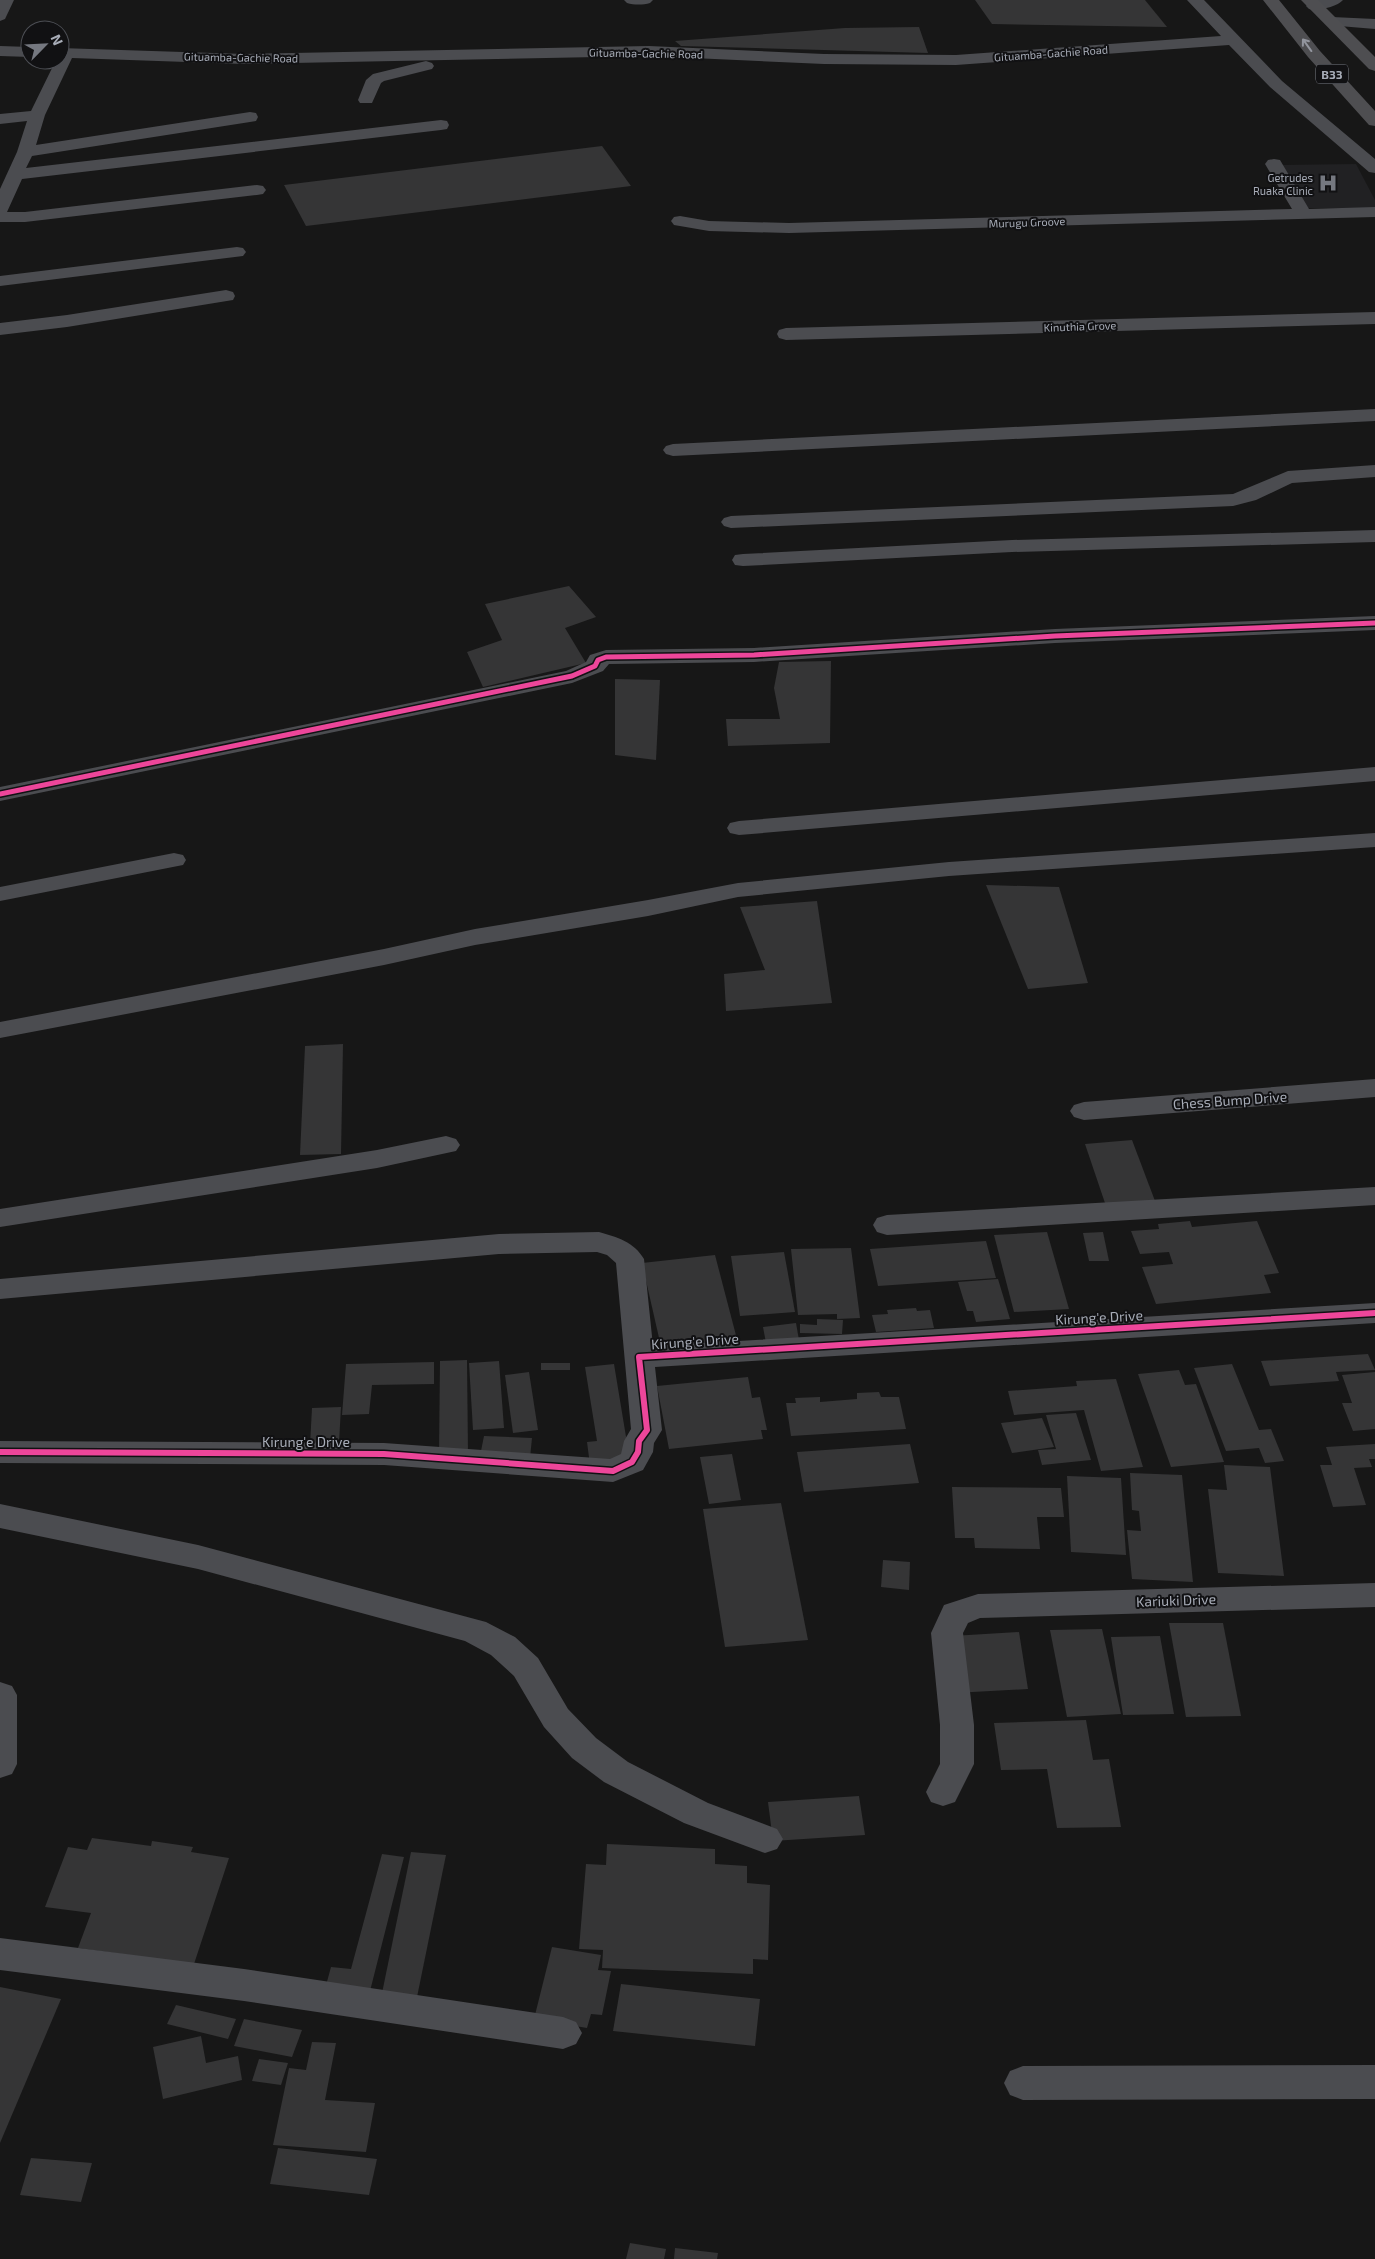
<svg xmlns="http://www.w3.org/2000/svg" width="1375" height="2259" font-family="'Exo 2',sans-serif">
<rect width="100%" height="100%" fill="#171717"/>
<polygon fill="#212123" points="1356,164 1375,200 1375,208 1306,208 1280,165"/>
<g fill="#353536">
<polygon points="975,0 1145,0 1167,27 992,24"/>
<polygon points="919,27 928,53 681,46 675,41 845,28"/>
<polygon points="602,146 631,186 306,226 284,185"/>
<polygon points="569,586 596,617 565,628 586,663 483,687 467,652 502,640 485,604"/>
<polygon points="831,661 830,743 728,746 726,719 780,719 774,688 779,662"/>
<polygon points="615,679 660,680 656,760 615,755"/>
<polygon points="986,885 1059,887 1088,983 1028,989"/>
<polygon points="817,901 832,1003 726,1011 724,974 765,970 740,907"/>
<polygon points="343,1044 341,1154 300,1155 305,1046"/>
<polygon points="1132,1140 1155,1201 1106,1206 1085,1144"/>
<polygon points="1190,1221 1192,1227 1257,1221 1279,1273 1264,1275 1271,1293 1156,1304 1142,1267 1173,1264 1169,1252 1140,1254 1131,1231 1159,1229 1158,1224"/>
<polygon points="1047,1232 1069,1309 1014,1312 994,1235"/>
<polygon points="1103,1232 1109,1261 1089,1261 1083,1233"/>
<polygon points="986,1241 996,1278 878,1286 870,1249"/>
<polygon points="851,1248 860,1318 837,1319 837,1314 798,1315 791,1249"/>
<polygon points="784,1252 795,1312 740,1316 731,1256"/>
<polygon points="715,1255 738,1343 662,1351 642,1263"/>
<polygon points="998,1279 1010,1319 976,1322 973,1311 967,1311 958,1282"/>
<polygon points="916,1308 917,1311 930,1310 934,1328 876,1332 872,1315 888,1314 887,1310"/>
<polygon points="817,1319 843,1320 842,1334 800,1333 800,1324 817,1325"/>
<polygon points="796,1323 799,1340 766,1343 763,1327"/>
<polygon points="1368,1354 1375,1370 1336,1372 1339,1381 1270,1386 1261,1361"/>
<polygon points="467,1360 468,1454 439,1455 440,1361"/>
<polygon points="499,1361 504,1428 473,1430 469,1363"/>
<polygon points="434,1362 434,1384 372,1385 369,1414 342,1415 346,1364"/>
<rect x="541" y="1363" width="29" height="7"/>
<polygon points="614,1364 630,1461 590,1465 587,1442 597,1441 585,1367"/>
<polygon points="1232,1364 1259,1430 1271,1429 1284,1461 1265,1463 1259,1448 1226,1451 1194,1368"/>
<polygon points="1179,1370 1185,1385 1196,1384 1224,1462 1171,1467 1138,1374"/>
<polygon points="529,1372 538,1430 513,1433 505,1375"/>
<polygon points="1375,1372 1375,1429 1353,1431 1342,1403 1352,1403 1342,1375"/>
<polygon points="748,1377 752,1398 760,1397 767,1430 761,1430 763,1439 669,1449 657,1386"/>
<polygon points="1116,1379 1143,1467 1101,1471 1084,1410 1014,1415 1008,1391 1077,1386 1076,1381"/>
<polygon points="879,1392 881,1397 899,1397 906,1429 791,1436 786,1403 796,1403 795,1398 820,1397 820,1402 857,1399 857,1393"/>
<polygon points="341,1407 339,1443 310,1445 312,1408"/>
<polygon points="1076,1413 1091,1460 1042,1465 1038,1450 1056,1449 1046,1415"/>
<polygon points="1042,1418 1054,1447 1012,1453 1001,1423"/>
<polygon points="484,1436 532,1438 530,1458 480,1456"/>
<polygon points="910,1444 919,1483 804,1492 797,1452"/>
<polygon points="1375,1444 1375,1459 1369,1459 1372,1467 1354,1468 1366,1505 1333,1507 1320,1465 1332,1465 1326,1447"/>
<polygon points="732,1454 741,1500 709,1504 700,1457"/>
<polygon points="1224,1465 1270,1467 1284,1576 1218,1573 1208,1489 1227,1490"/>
<polygon points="1130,1473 1182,1475 1193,1582 1132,1579 1127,1530 1141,1531 1139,1511 1132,1510"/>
<polygon points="1067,1476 1121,1478 1126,1555 1071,1552"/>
<polygon points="952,1487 1061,1488 1064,1517 1037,1517 1040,1549 975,1548 974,1538 955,1538"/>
<polygon points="781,1503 808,1640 725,1647 703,1509"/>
<polygon points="883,1560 910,1562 909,1590 881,1587"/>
<polygon points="1169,1623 1223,1623 1241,1716 1186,1717"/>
<polygon points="1102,1629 1121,1714 1067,1717 1050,1630"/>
<polygon points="1019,1632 1028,1689 954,1693 952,1636"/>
<polygon points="1160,1636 1174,1714 1123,1715 1111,1637"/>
<polygon points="1086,1720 1093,1760 1109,1759 1121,1827 1057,1828 1047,1769 1001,1770 994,1723"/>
<polygon points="859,1796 865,1835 773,1841 768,1802"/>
<polygon points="92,1838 151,1846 152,1841 193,1847 191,1852 229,1858 194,1964 78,1948 91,1913 45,1907 68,1847 87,1850"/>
<polygon points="607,1844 715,1849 715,1864 747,1866 747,1883 770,1885 768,1960 753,1959 753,1974 602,1968 603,1950 579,1949 586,1864 606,1865"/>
<polygon points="411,1852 446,1855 416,2002 381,1998"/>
<polygon points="382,1854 404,1857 369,1995 325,1989 331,1967 351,1969"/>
<polygon points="552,1947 601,1955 598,1970 611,1971 602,2015 591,2014 587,2028 534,2019"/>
<polygon points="621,1984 760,1999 755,2046 613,2031"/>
<polygon points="0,1987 61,1999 0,2143"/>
<polygon points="176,2005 236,2019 228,2039 167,2024"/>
<polygon points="244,2019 302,2030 292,2057 234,2046"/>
<polygon points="201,2036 206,2063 238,2056 242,2080 163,2099 153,2047"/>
<polygon points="312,2042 336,2043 325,2100 375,2103 366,2152 273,2145 289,2068 306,2070"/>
<polygon points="259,2059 288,2063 281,2085 252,2081"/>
<polygon points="278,2148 377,2159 369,2195 270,2184"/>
<polygon points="31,2158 92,2163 81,2202 20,2195"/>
<polygon points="630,2243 666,2249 664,2259 626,2259"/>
<polygon points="675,2248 718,2253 717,2259 674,2259"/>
</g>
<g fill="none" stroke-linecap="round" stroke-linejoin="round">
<g fill="#4b4c50" fill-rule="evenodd">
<polygon points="0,0 14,0 5,19 0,21"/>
<path d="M624,0H653L650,3C643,5 634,5 627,3Z"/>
<polygon points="1187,0 1204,0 1282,81 1375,159 1375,173 1369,172 1270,87 1229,45 956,65 824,64 649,56 244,64 72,58 45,115 36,145 250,112 256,113 258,117 256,121 250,122 32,156 26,168 441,120 447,121 449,125 447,129 441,130 22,179 7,212 25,212 257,185 263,186 266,190 263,194 257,195 25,222 0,222 0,189 17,152 27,121 0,124 0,114 31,111 56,60 60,60 60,48 244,54 649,46 824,54 956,55 1221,36"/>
<path d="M1318,0H1343C1337,7 1318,11 1309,9L1306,6L1309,3Z"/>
<polygon points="1332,17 1375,19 1375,29 1327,25 1324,22 1327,19"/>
<polygon points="0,46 30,47 30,57 0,56"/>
<polygon points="426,61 432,63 434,66 432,69 384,81 381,83 372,103 360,103 358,100 366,80 373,74"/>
<polygon points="1274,159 1280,160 1309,209 1375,207 1375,217 789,233 709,231 674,225 671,221 674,217 680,216 709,221 789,223 1292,209 1265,164 1268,160"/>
<polygon points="237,247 243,248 246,252 243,256 0,286 0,276"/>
<polygon points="226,290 233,292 235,296 233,300 67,327 0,335 0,323 67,315"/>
<polygon points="1375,312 1375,324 786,340 779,338 777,334 779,330 786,328"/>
<polygon points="1375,409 1375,421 673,456 666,454 663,450 666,446 673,444"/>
<polygon points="1375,465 1375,477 1292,483 1256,500 1233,506 731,528 724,526 721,522 724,518 731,516 1233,494 1288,471"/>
<polygon points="1375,530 1375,542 1012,552 743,566 735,565 732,560 735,555 743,554 1012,540"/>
<polygon points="1375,616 1375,630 1055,643 754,662 609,664 603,671 572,683 0,801 0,787 566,671 586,662 590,655 606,650 754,648 1055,629"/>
<polygon points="1375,767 1375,781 739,835 730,833 727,828 730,823 739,821"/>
<polygon points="1375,833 1375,847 949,876 738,897 648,916 475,945 384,965 0,1038 0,1022 384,949 475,929 648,900 738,883 949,862"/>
<polygon points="174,853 183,855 186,860 183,865 0,901 0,887"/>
<polygon points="1375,1079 1375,1097 1084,1120 1074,1117 1070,1111 1074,1105 1084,1102"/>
<polygon points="446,1136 456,1139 460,1145 456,1151 377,1168 0,1227 0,1209 377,1150"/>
<polygon points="1375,1187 1375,1205 887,1235 877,1232 873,1225 877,1218 887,1215"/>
<path d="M599,1232C617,1237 634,1242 644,1259L653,1346L1375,1303V1323L655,1367L662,1430L654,1443L653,1452L643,1470L613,1482L384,1465L0,1463V1441L384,1443L610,1459L621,1454L624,1441L631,1429L616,1263L607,1255L597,1252L499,1254L0,1299V1279L499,1234Z"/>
<polygon points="0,1504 198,1545 486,1622 515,1637 538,1658 568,1709 596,1738 628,1762 708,1803 777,1829 783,1839 777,1849 765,1853 684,1823 604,1782 572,1758 544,1727 514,1676 491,1655 465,1641 198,1569 0,1528"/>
<polygon points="1375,1583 1375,1607 980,1618 968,1623 963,1633 974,1725 974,1764 955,1802 943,1806 931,1802 926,1792 940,1764 940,1725 931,1633 944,1605 978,1594"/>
<polygon points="0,1682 12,1686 17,1695 17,1764 12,1774 0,1778"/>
<polygon points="0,1938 244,1969 563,2017 576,2022 582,2033 576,2044 563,2049 244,2001 0,1970"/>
<polygon points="1375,2065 1375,2099 1023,2100 1010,2095 1004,2083 1010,2071 1023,2066"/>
</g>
<g fill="#4e4e51" fill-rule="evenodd">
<polygon points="1263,0 1279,0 1320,51 1375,111 1375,126 1369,125 1308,57"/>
<polygon points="1301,0 1318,0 1375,57 1375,71 1369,69"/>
</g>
<g stroke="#111113" stroke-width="8">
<polyline id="cycleway-far1" points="0,794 572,676 595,666 598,660 606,657 754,655 1055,636 1375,623"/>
</g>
<g stroke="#111113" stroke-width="9">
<polyline id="cycleway" points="0,1452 384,1454 613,1471 632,1462 638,1452 639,1441 647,1430 639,1357 1375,1313"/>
</g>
<use href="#cycleway-far1" stroke="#ed469a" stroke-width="5"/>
<use href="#cycleway" stroke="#ed469a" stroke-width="6"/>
</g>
<defs><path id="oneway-shaft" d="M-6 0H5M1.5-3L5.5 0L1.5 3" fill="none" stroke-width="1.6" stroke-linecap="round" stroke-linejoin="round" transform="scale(1.25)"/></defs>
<use stroke="#92959e" href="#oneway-shaft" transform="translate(1307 45) rotate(-126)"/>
<defs>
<g id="hospital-bare" transform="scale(1.5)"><path d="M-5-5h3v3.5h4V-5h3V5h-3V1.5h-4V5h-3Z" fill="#757880" stroke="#111113" stroke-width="2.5" paint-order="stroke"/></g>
</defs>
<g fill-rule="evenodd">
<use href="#hospital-bare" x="1328" y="183"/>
</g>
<g text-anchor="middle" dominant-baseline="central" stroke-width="4" stroke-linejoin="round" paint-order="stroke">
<g font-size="11" fill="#a8adb8" stroke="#111113">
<text transform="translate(646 53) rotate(1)">Gituamba-Gachie Road</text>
<text transform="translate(1051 53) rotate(-4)">Gituamba-Gachie Road</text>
<text transform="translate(241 57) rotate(1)">Gituamba-Gachie Road</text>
<text transform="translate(1027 222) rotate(-2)">Murugu Groove</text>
<text transform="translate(1080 326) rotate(-2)">Kinuthia Grove</text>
</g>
<g font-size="11" fill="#a8adb8" stroke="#111113" text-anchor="end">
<text x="1313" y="177">Getrudes<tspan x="1313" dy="13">Ruaka Clinic</tspan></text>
</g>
<rect fill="#111113" stroke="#7b7e86" stroke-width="1" x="1316" y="64.5" width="32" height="19" rx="4"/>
<g font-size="12" font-weight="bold" fill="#a8adb8">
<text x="1332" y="74">B33</text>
</g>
<g font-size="14" fill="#a8adb8" stroke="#111113">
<text transform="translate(1230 1100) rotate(-4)">Chess Bump Drive</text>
<text transform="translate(1099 1317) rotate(-3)">Kirung'e Drive</text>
<text transform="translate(695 1341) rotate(-4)">Kirung'e Drive</text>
<text x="306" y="1441">Kirung'e Drive</text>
<text transform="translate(1176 1600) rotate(-2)">Kariuki Drive</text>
</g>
</g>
<g transform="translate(45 45) rotate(66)"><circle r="24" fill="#111113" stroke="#4d4f55"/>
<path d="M0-4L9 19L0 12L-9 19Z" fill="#757880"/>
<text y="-8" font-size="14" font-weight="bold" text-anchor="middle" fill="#a8adb8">N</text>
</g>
</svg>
